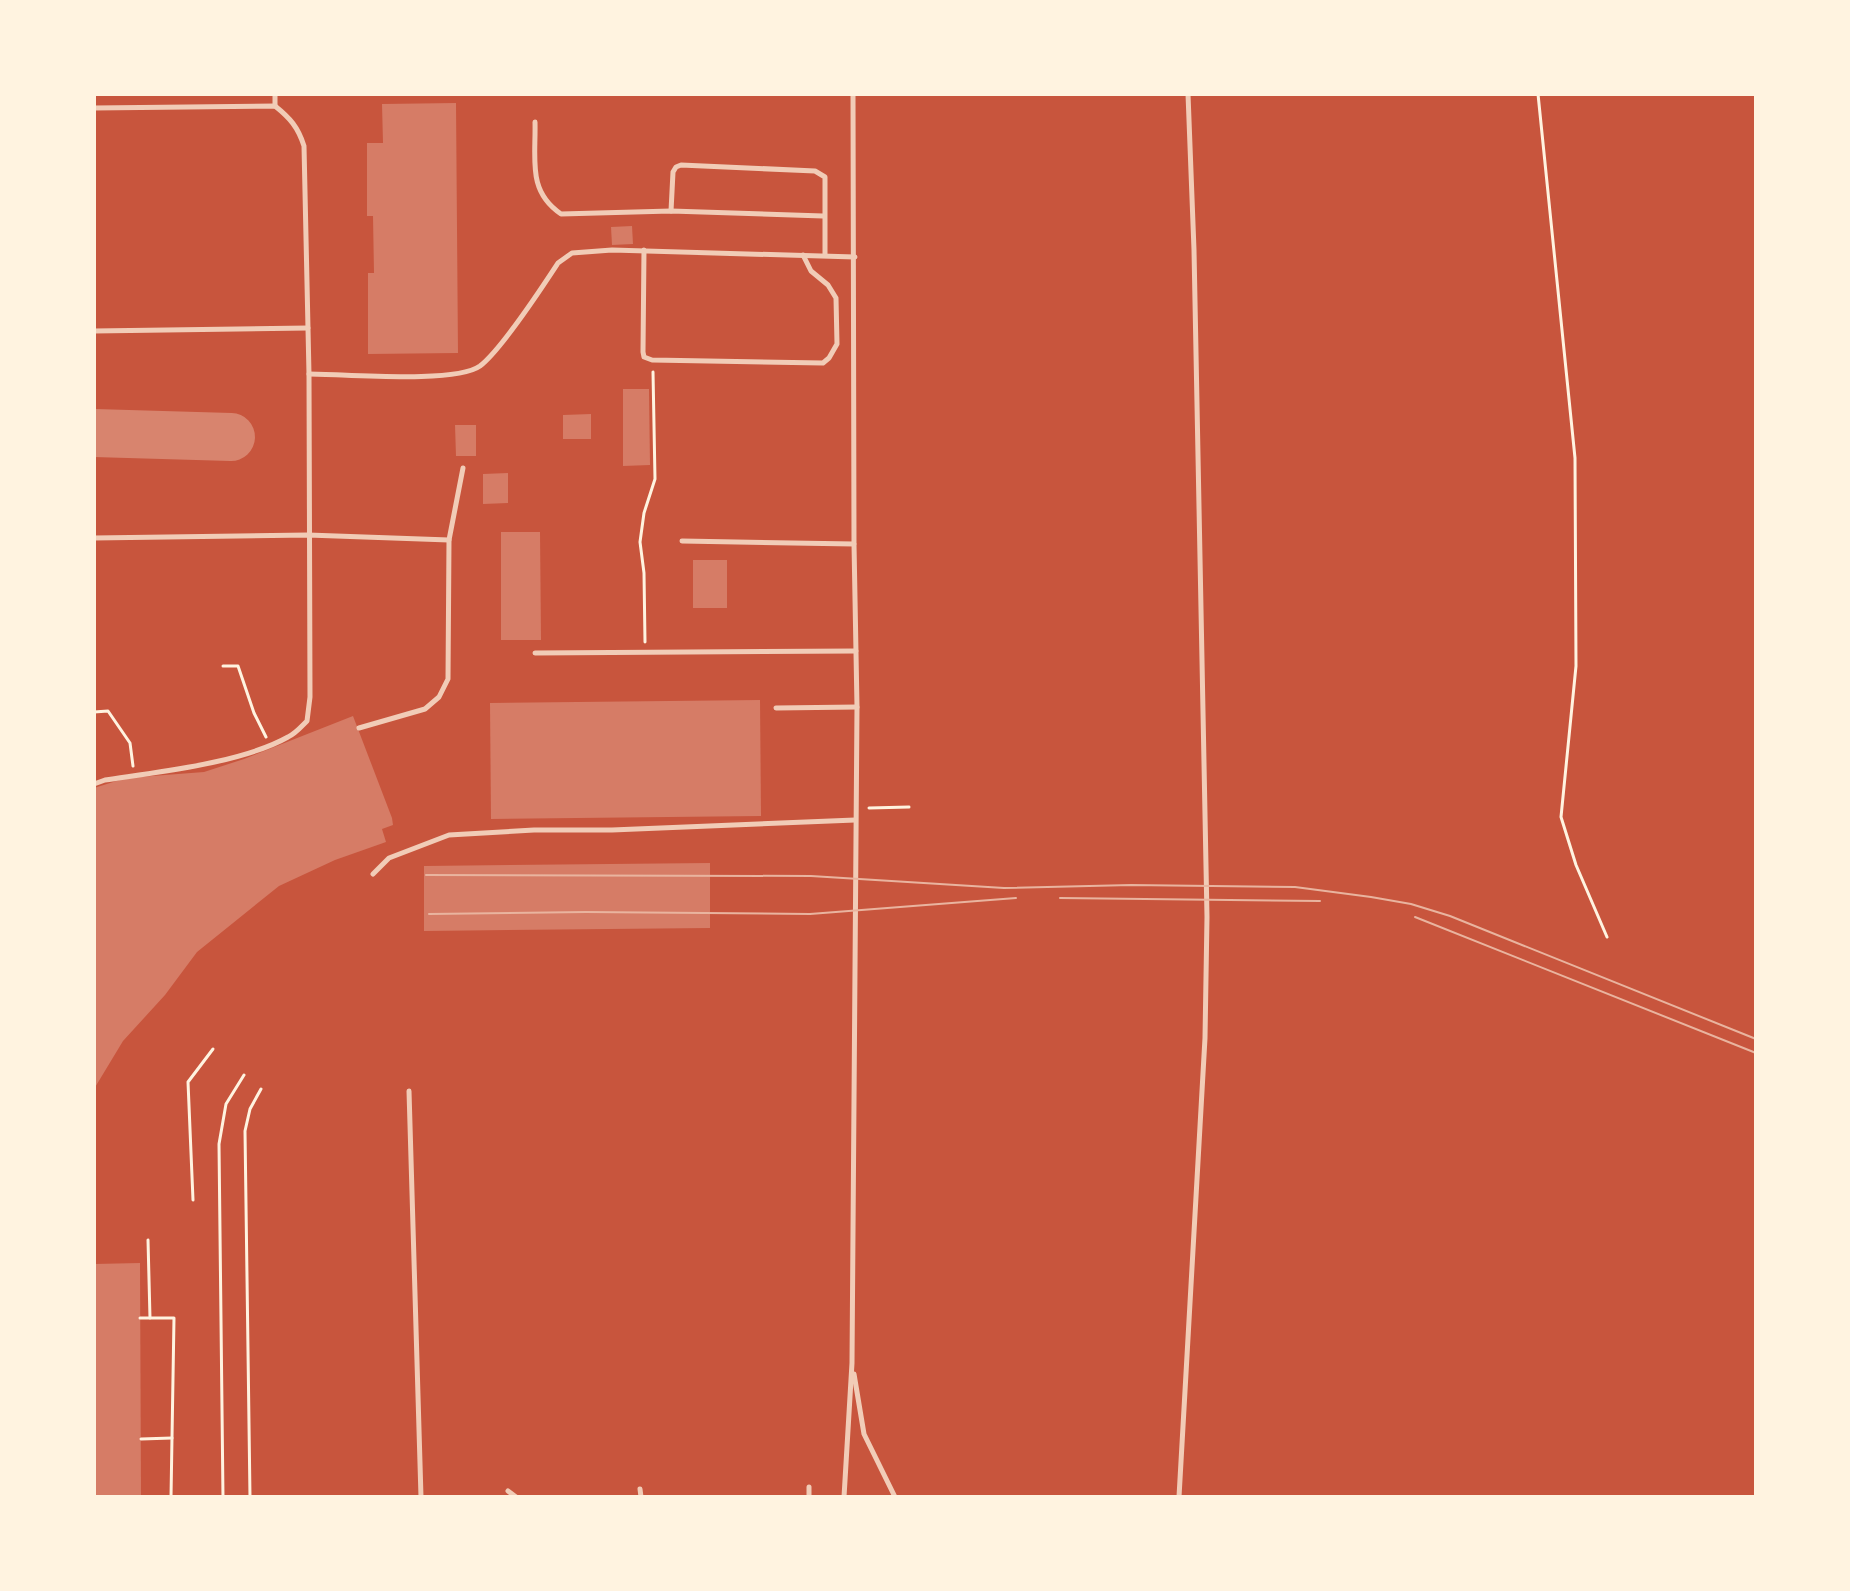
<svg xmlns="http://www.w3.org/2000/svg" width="1850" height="1591" font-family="Arial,sans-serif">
<rect width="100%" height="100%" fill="#c8553d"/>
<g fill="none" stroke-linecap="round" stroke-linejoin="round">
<polyline stroke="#d8846e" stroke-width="48" points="94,433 231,437"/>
</g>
<g fill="#d67c66">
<polygon points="456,103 458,353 368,354 368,273 374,273 373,216 367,216 367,143 383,143 382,104"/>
<polygon points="632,226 633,244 612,245 611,227"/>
<polygon points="623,389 649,389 650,465 623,466"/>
<polygon points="591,414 591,439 563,439 563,415"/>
<polygon points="455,425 476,425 476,456 456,456"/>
<polygon points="508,473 508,503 483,504 483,474"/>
<polygon points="501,532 540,532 541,640 501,640"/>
<rect x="693" y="560" width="34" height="48"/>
<polygon points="760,700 761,816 491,819 490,703"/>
<polygon points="353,716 392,818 393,825 382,829 386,842 335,860 279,886 197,952 165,995 123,1041 94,1089 94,788 126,778 204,772 244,759"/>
<polygon points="710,863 710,928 424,931 424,866"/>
<polygon points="140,1263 141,1497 94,1497 94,1264"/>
</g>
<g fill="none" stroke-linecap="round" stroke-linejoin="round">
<g stroke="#fff3e0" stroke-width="3">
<polyline points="1538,94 1575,458 1576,666 1561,817 1576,865 1607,937"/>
<polyline points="645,642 644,573 640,542 644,513 655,479 653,372"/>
<polyline points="223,666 238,666 254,713 266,737"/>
<polyline points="94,712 108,711 130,743 133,766"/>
<polyline points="869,808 909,807"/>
<polyline points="193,1200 188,1082 213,1049"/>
<polyline points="148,1240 150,1318"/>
<polyline points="140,1318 174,1318 171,1497"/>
<polyline points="141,1439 172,1438"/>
<polyline points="223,1497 219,1144 226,1104 244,1075"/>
<polyline points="250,1497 245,1131 250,1109 261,1089"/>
</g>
<g stroke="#f1ccb7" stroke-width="5">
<polyline points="275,106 275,94"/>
<path d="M94,108L275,106C290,118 298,127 304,146L309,374L310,697L307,721C301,727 295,734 288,737C242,763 158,772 105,780L94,784"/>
<path d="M535,122C536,159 527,191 561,214L671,211L823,216"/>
<polyline points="671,211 673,172 676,167 681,165 815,171 825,177 825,254"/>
<polyline points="644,250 643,352 644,357 652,360 823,363 829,358 837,344 836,298 828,285 811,271 803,255"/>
<polyline points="94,331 308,328"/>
<path d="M309,374C345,374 455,384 480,366C502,349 541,289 558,263L572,253L612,250L855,257"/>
<polyline points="94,538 308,535 449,540 463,468"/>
<polyline points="682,541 854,544"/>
<polyline points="535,653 856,651"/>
<polyline points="776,708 857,707"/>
<polyline points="359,728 425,709 439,697 448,679 449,540"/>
<polyline points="373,874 389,858 449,835 534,830 612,830 855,820"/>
<polyline points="409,1091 421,1497"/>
<polyline points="854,1374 864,1434 895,1497"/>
<polyline points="809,1487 809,1497"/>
<polyline points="640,1489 641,1497"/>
<polyline points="508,1491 516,1497"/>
<polyline points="844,1497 852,1363 857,707 854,544 853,94"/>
<polyline points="1179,1497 1205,1038 1207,917 1194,250 1188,94"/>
</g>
<g stroke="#e9b49f" stroke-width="2">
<polyline points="426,875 811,876 1004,888 1131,885 1295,887 1371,897 1411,904 1450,916 1756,1039"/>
<polyline points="1060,898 1320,901"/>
<polyline points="429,914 586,912 810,914 1016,898"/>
<polyline points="1415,917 1756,1053"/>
</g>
</g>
<rect width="1850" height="1591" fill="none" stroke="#fff3e0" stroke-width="192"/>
</svg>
